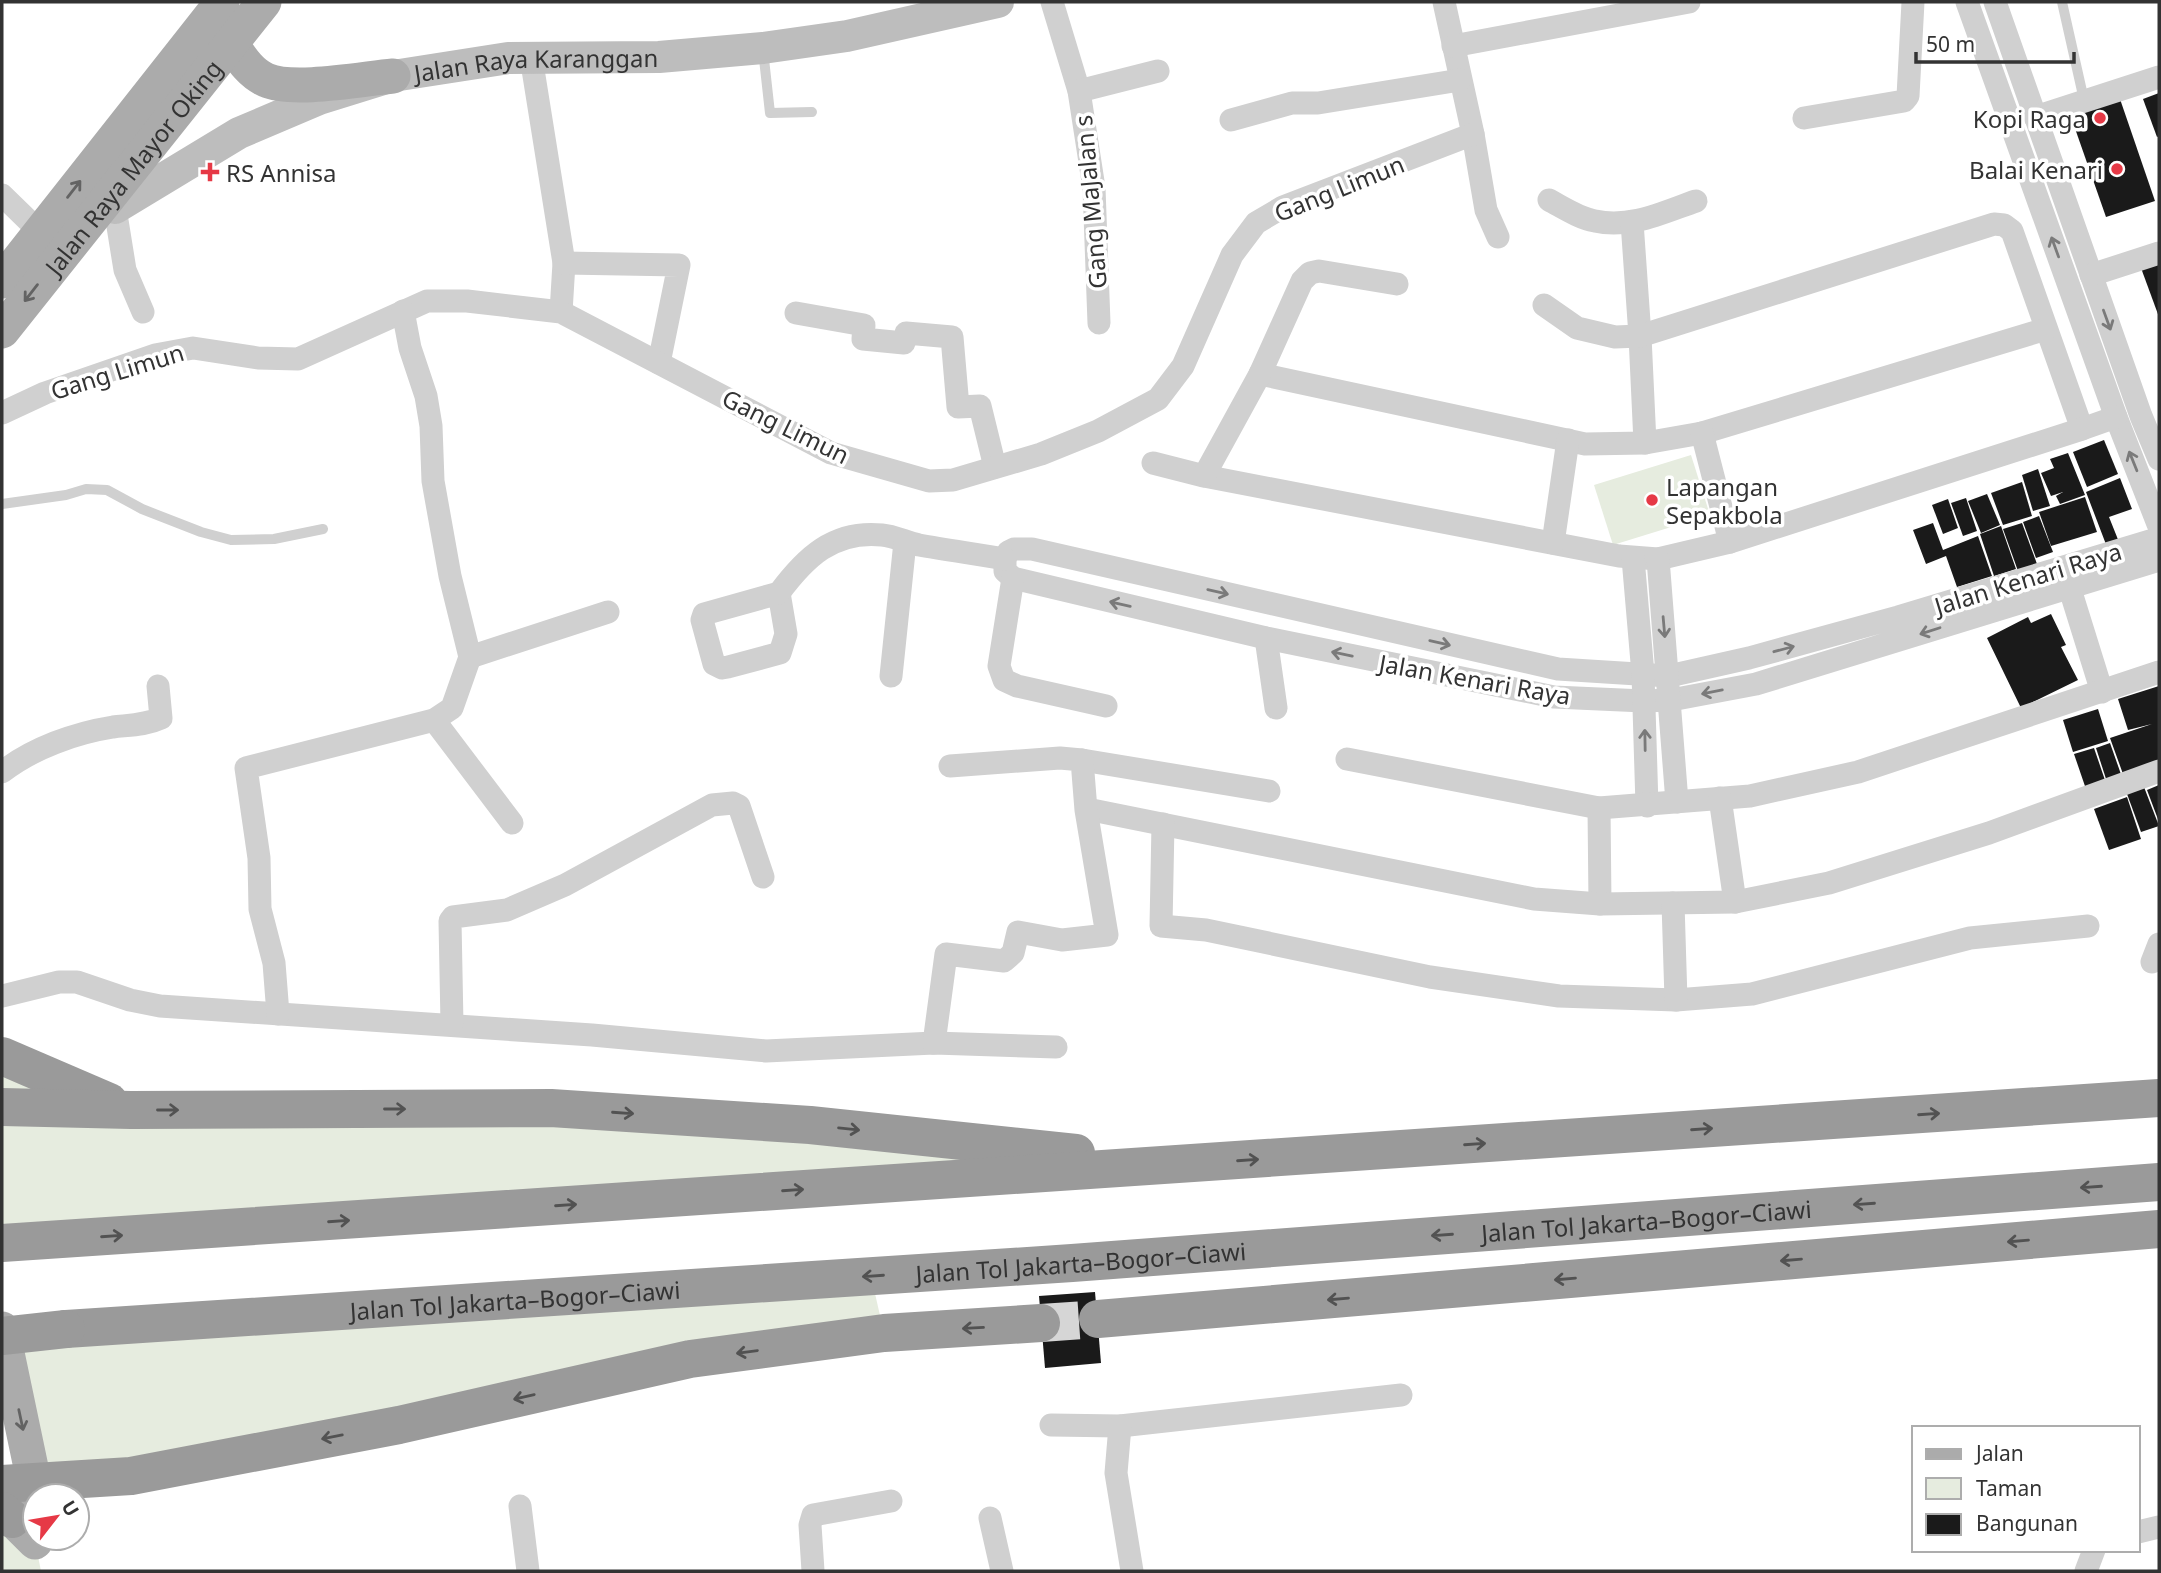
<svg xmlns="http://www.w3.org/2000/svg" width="2161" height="1573" font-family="'Noto Sans',sans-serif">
<rect width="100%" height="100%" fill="#fff"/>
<g fill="#e6ecdf">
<polygon points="1691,455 1710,515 1613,545 1594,485"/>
<polygon points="2,1056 131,1110 551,1108 1180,1164 2,1243"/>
<polygon points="871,1276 884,1333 35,1483 6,1335"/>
<polygon points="2,1513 35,1542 41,1571 2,1571"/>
</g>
<g fill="#1a1a1a">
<polygon points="2159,93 2159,136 2157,137 2143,99"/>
<polygon points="2120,99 2155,201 2106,217 2071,117"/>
<polygon points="2159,261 2159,317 2141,268"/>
<polygon points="2104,440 2118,474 2087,487 2073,452"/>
<polygon points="2068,453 2085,495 2060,504 2056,496 2063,492 2051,496 2041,473 2054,468 2050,459"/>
<polygon points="2038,469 2050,506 2033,511 2022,475"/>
<polygon points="2120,478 2132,509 2109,517 2119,542 2107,547 2086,492"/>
<polygon points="2022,482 2032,516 2003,525 1991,493"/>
<polygon points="1987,494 2000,525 1981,533 1968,501"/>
<polygon points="2085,497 2097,532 2051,546 2039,512"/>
<polygon points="1966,498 1977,531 1963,536 1951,503"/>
<polygon points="1948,499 1958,528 1943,534 1932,505"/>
<polygon points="2039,516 2053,552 2036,558 2023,522"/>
<polygon points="1933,523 1943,550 1978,536 1992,576 1957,587 1946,556 1926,564 1913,530"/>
<polygon points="2022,523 2037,564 2018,571 2003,529"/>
<polygon points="2001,526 2016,569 1994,576 1980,534"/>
<polygon points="2051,614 2066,645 2061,647 2078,680 2021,708 1987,638 2028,617 2031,623"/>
<polygon points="2159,686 2159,761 2123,774 2110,738 2152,724 2128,730 2118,699"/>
<polygon points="2098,709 2108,741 2073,752 2063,720"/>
<polygon points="2110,743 2123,780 2108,785 2096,748"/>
<polygon points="2094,748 2107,786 2087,792 2074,754"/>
<polygon points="2159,785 2159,822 2147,790"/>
<polygon points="2144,787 2159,826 2141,832 2127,794"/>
<polygon points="2127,797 2141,839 2109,850 2094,809"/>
<polygon points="1095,1292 1101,1363 1045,1368 1039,1296"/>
</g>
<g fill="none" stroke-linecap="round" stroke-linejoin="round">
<polyline stroke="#d6d6d6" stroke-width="38" stroke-dasharray="38 19" stroke-linecap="butt" points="1041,1323 1098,1319"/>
<g stroke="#d0d0d0" stroke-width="10">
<polyline points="2062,2 2084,100"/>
<polyline points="763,50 770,113 812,112"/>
<polyline points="2,504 66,495 86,489 107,490 142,509 201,532 231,540 274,539 323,529"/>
</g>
<g stroke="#d0d0d0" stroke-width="23">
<polyline points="1052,2 1079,91 1094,188 1099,323"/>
<polyline points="1444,2 1473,134 1486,210 1498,237"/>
<polyline points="1967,2 2116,417 2158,524"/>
<polyline points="1995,2 2141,416 2159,459"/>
<polyline points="1453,46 1689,2"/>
<polyline points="531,57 564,263 561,312"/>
<polyline points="1079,91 1158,71"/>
<polyline points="2035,117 2159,77"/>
<polyline points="1804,118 1904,101 1908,96 1913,2"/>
<polyline points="1231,120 1292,103 1318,103 1460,80"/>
<polyline points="2,195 40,232"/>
<path d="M1549,200C1564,208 1579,218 1595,221C1630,229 1664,212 1696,201"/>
<polyline points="115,208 125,270 143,312"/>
<polyline points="1632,222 1640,336 1645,443"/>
<polyline points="564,263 679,265 659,363"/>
<polyline points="2091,275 2159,253"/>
<polyline points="1544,305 1577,328 1615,337 1640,336 1994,224 2004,225 2012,231 2082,429 2116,417"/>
<polyline points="796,313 864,325 863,339 904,343 906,333 952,337 958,407 980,406 995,467"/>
<polyline points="1260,374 1585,444 1645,443 1702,433 2046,329"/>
<polyline points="2,413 45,393 155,355 193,348 258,358 298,359 427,301 467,301 561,312 831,453 929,481 953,480 1041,454 1098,431 1158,399 1183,366 1232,255 1256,223 1283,207 1473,134"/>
<polyline points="1702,433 1730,542"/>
<polyline points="1153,463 1204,476 1619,556 1658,559 1730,542 2082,429"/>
<polyline points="1204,476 1260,374 1302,281 1310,273 1319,271 1397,284"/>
<polyline points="2153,540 1898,617 1749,658 1669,676 1558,669 1032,549 1014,549 1008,552 1005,559 1005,571 1013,578 1266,638 1554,697 1644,701 1671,700 1756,684 2159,560"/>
<polyline points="1553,543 1568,440"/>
<polyline points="1633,558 1643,674 1647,806"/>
<polyline points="1658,559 1677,802"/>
<polyline points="1013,578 999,666 1004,680 1017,686 1106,706"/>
<polyline points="2069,586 2102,692"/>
<polygon points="779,593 786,634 780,653 728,667 722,668 714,664 702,620 704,614"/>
<path d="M779,593C805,558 833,530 882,535C894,536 906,542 919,545C947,550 976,554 1005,559"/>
<polyline points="1266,638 1276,708"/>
<polyline points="470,657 608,612"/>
<polyline points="891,676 905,542"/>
<polyline points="434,720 512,823"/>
<polyline points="1347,759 1599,808 1750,796 1858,772 2159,672"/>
<polyline points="1082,760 1269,791"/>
<path d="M2,772C33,748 75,733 113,727C130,725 146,725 161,718L158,686"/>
<polyline points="1720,798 1735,902"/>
<polyline points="1599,808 1600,904"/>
<polyline points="1092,810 1534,899 1600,904 1735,902 1829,883 1989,833 2159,771"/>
<polyline points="1163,824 1161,926 1206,930 1430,977 1559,996 1676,1000 1752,994 1970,938 2088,926"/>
<polyline points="1673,903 1676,1000"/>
<polyline points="2152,962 2159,944"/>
<polyline points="2,996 59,982 77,982 130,1000 160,1006 592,1035 766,1051 934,1043 1056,1047"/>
<polyline points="278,1014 274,963 260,909 259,858 246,768 434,720 452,708 470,657 450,576 433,481 431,426 426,396 410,348 403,311"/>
<polyline points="452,1024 450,921 453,917 507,910 565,885 712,805 733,803 739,806 763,877"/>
<polyline points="934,1043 946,954 1004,961 1013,953 1018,932 1062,940 1107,935 1086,810 1082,760 1060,758 950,766"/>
<polyline points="1051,1425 1120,1426 1401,1395"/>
<polyline points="1120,1426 1116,1473 1132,1571"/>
<polyline points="520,1506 528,1571"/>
<polyline points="990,1518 1002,1571"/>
<polyline points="2138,1532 2159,1527"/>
<polyline points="813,1571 810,1525 813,1515 891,1501"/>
<polyline points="2086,1571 2094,1550"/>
</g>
<path stroke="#bdbdbd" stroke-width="32" id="s1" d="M104,200L115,208L239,133L319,99L393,76L508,58L659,57L763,48L847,36L998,2"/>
<g stroke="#ababab" stroke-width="35">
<path d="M232,45C241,58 250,73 266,80C293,92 361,79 393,76"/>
<polyline points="2,281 222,2"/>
<path id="s2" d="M2,331L264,2"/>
<polyline points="2,1329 37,1496"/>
<polyline points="4,1493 12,1519 35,1542"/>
</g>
<g stroke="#9a9a9a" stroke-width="38">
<polyline points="2,1056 109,1102"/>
<polyline points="2,1107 131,1110 551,1108 810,1125 1076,1153"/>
<polyline points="2,1243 2159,1098"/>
<polyline points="1098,1319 2159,1229"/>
<path id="s3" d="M66,1329L1072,1263L2159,1182"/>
<polyline points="2,1484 131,1476 399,1425 690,1359 884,1333 1041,1323"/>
<polyline points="2,1511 12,1519"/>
</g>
<polyline stroke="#9a9a9a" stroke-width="38" points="2,1336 66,1329"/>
</g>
<defs><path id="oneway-shaft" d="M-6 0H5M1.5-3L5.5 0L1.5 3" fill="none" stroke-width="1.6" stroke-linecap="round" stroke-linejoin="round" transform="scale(1.75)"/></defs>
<g stroke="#636363">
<use href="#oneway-shaft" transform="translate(74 189) rotate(-52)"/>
<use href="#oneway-shaft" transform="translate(31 293) rotate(128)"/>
<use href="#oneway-shaft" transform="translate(21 1420) rotate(78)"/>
</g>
<g stroke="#7a7a7a">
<use href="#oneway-shaft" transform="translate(2055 247) rotate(-110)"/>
<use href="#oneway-shaft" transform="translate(2107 320) rotate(70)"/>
<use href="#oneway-shaft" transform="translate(2133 461) rotate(-112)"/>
<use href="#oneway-shaft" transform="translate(1218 592) rotate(13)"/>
<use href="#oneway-shaft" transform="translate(1120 604) rotate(-167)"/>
<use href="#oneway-shaft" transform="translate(1664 627) rotate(85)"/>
<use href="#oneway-shaft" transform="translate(1930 631) rotate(162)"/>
<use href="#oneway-shaft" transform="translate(1440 643) rotate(13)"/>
<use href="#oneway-shaft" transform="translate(1784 649) rotate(-15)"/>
<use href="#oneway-shaft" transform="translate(1342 654) rotate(-168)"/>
<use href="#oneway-shaft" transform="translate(1712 692) rotate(169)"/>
<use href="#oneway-shaft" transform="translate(1645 740) rotate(-91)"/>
</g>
<g stroke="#525252">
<use href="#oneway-shaft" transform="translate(395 1109)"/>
<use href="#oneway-shaft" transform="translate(168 1110)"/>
<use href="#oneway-shaft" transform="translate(623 1113) rotate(4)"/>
<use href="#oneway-shaft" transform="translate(1929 1114) rotate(-4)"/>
<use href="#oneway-shaft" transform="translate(849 1129) rotate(6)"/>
<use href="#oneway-shaft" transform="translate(1702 1129) rotate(-4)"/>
<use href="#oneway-shaft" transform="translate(1475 1144) rotate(-4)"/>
<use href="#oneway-shaft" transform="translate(1248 1160) rotate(-4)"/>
<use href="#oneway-shaft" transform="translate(2091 1187) rotate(176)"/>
<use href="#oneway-shaft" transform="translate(793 1190) rotate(-4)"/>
<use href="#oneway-shaft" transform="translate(1864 1204) rotate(176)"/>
<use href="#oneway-shaft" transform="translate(566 1205) rotate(-4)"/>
<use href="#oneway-shaft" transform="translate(339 1221) rotate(-4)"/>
<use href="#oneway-shaft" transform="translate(1442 1235) rotate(176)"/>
<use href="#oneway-shaft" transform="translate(112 1236) rotate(-4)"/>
<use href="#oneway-shaft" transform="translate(2018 1241) rotate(175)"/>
<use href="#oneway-shaft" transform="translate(1791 1260) rotate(175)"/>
<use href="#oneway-shaft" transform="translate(873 1276) rotate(176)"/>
<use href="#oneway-shaft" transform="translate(1565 1279) rotate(175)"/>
<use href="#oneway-shaft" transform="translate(1338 1299) rotate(175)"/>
<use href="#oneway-shaft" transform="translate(973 1328) rotate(177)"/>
<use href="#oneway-shaft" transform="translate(747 1352) rotate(172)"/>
<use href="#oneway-shaft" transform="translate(524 1397) rotate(167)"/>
<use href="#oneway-shaft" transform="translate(332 1437) rotate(169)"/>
</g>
<g fill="#e63946" stroke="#fff" stroke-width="2.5">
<circle cx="2100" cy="118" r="7"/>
<circle cx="2117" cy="169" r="7"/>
<path d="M206.5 161.5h7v7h7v7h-7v7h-7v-7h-7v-7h7z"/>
<circle cx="1652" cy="500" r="7"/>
</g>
<g text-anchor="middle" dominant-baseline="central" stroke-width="7" stroke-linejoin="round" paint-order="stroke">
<g font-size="24" fill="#333" stroke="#fff">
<text stroke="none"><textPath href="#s1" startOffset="467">Jalan Raya Karanggan</textPath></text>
<text stroke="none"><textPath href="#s2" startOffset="210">Jalan Raya Mayor Oking</textPath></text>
<text transform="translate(1339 188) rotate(-22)">Gang Limun</text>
<text transform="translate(1090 202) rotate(-95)">Gang MaJalan s</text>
<text transform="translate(117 371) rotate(-17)">Gang Limun</text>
<text transform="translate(786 426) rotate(26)">Gang Limun</text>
<text transform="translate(2028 578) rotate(-17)">Jalan Kenari Raya</text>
<text transform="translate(1475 679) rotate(10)">Jalan Kenari Raya</text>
<text stroke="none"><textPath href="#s3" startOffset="1584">Jalan Tol Jakarta–Bogor–Ciawi</textPath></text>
<text stroke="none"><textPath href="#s3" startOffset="1017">Jalan Tol Jakarta–Bogor–Ciawi</textPath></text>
<text stroke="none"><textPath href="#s3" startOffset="450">Jalan Tol Jakarta–Bogor–Ciawi</textPath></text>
</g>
<g font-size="24" fill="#333" stroke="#fff" text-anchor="end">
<text x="2086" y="118">Kopi Raga</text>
<text x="2103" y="169">Balai Kenari</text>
<text x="226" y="172" text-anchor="start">RS Annisa</text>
<text x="1666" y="486" text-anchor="start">Lapangan<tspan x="1666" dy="28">Sepakbola</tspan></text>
</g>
</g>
<rect width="2161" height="1573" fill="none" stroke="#333333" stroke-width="7"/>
<rect x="1912" y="1426" width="228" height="126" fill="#ffffff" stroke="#adadad" stroke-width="2"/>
<rect x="1926" y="1449" width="35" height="10" fill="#ababab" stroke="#adadad" stroke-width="2"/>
<text x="1976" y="1461" font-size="21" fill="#333333">Jalan</text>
<rect x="1926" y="1478" width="35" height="21" fill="#e6ecdf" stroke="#adadad" stroke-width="2"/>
<text x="1976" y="1496" font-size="21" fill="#333333">Taman</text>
<rect x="1926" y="1514" width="35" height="21" fill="#1a1a1a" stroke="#adadad" stroke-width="2"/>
<text x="1976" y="1531" font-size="21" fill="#333333">Bangunan</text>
<g transform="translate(56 1517) rotate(59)"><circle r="33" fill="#ffffff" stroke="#adadad" stroke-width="2"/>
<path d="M0-5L12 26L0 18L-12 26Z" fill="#e63946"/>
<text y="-10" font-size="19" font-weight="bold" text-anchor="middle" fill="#333333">U</text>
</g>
<path d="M1916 52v10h158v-10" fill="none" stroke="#333333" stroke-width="3.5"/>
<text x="1926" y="52" font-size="21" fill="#333333" stroke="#ffffff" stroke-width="5" paint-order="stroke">50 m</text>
</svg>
